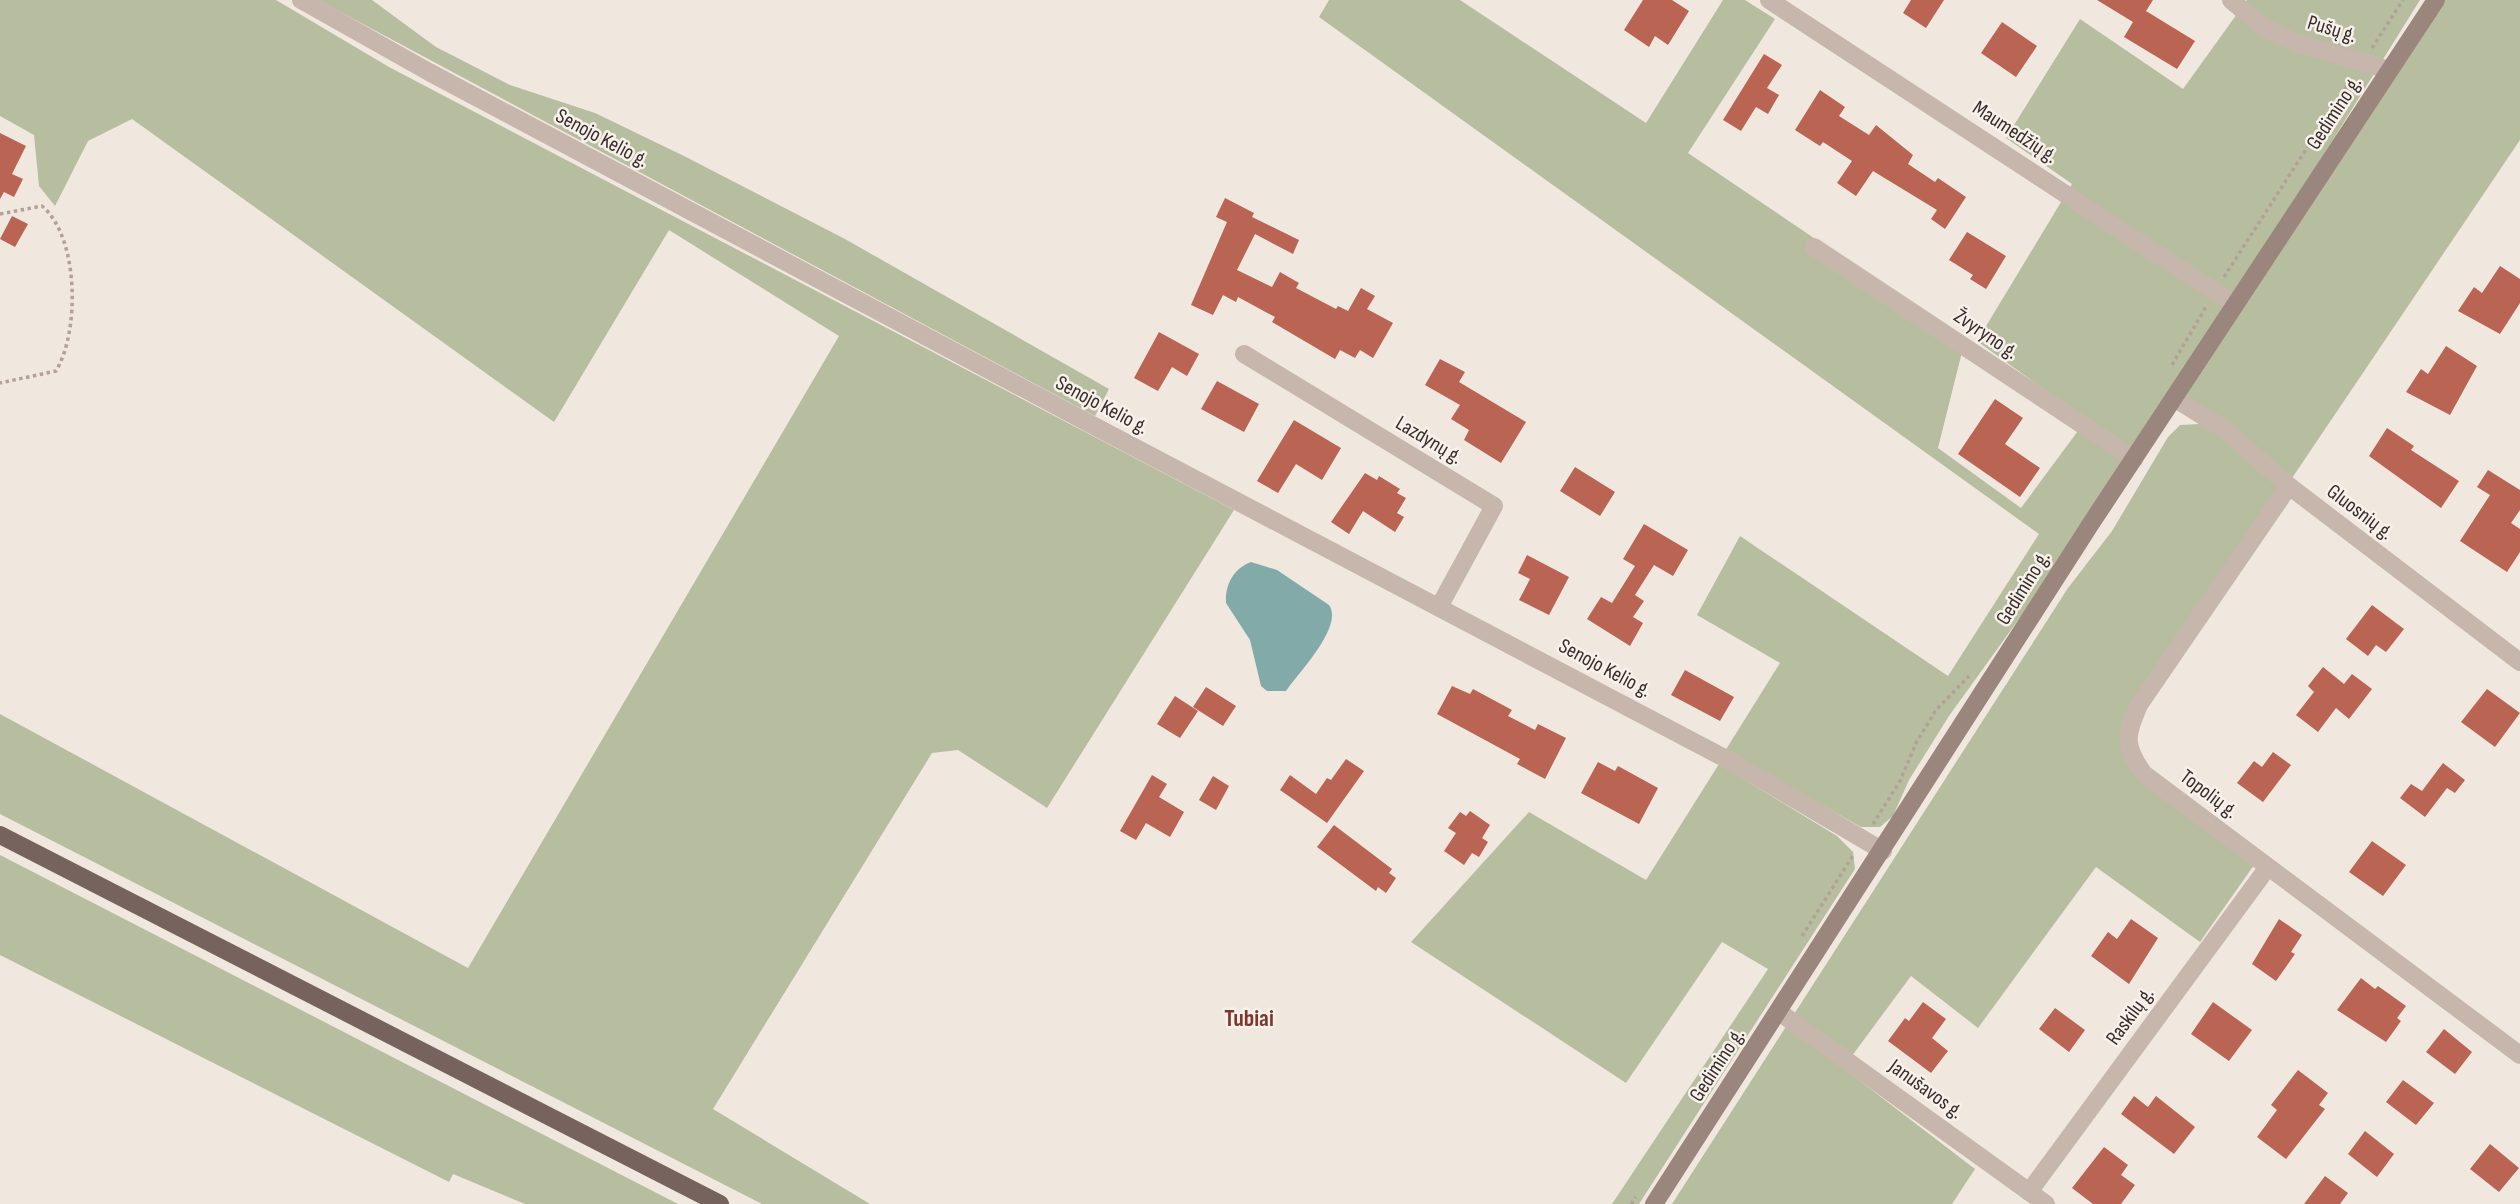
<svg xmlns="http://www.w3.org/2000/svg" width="2520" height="1204" font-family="'Sofia Sans Condensed',sans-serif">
<rect width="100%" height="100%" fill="#f0e7df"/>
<g fill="#b7bea0">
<polygon points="0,0 276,0 389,67 1234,510 1047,808 958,750 932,753 713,1109 870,1204 762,1204 0,814 0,714 468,968 839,336 669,230 554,422 132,119 88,141 55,206 39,186 34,135 0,116"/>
<polygon points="318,0 372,0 436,47 510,85 595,113 684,156 845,239 1109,389 1095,416"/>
<polygon points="1329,0 1460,0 1646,123 1723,0 1745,0 1775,19 1688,153 1965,340 1938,448 2021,508 2086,420 1977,341 2072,184 2006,138 2080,19 2183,89 2247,0 2420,0 2134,459 1949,716 1909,780 1893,816 1880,827 1861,827 1725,751 1780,663 1697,615 1740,536 1948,676 2039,534 1319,17"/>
<polygon points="2436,0 2520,0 2520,140 2139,705 2131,756 2254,865 2200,942 2096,867 1978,1028 1911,976 1843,1068 1975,1169 1952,1204 1672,1204 2068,588 2112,531 2168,437 2180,425 2200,424 2174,398"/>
<polygon points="1719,764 1837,836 1853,852 1855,869 1639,1204 1612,1204 1768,969 1722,942 1626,1083 1411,942 1529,812 1646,880"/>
<polygon points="0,855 678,1204 525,1204 453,1174 449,1182 0,955"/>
</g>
<path fill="#81aaa9" d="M1251,562L1277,570L1329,605C1344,626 1299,672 1286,691H1267L1261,686L1250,640L1226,603C1225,585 1233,569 1251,562Z"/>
<g fill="#ba6454">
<polygon points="1643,0 1672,0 1689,11 1668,45 1655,36 1649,47 1624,30"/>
<polygon points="1911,0 1944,0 1926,28 1903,13"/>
<polygon points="2097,0 2153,0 2146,11 2195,41 2177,69 2124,37 2133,22"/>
<polygon points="2002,22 2037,46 2016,77 1981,53"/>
<polygon points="1764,54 1782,65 1767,88 1779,95 1768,114 1756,107 1741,131 1723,120"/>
<polygon points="1820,90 1845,107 1839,116 1869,135 1876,125 1913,155 1908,164 1935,182 1938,178 1966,197 1945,229 1931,219 1937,210 1873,171 1856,196 1837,183 1852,161 1823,142 1820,146 1795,130"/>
<polygon points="0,133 26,146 12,174 23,179 14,197 4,192 0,199"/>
<polygon points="1225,198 1254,213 1252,217 1299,240 1293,254 1255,234 1237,270 1272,287 1280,272 1299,283 1296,288 1336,309 1338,306 1348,311 1361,288 1375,296 1367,309 1393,323 1373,358 1360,350 1355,358 1340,350 1335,359 1272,322 1275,317 1238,297 1236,302 1223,295 1213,315 1191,305 1227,222 1216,217"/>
<polygon points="12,216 28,224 15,247 0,239"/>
<polygon points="1967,232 2006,256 1986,289 1970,279 1973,275 1949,260"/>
<polygon points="2500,266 2520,279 2520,303 2500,334 2458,311 2474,287 2482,293"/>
<polygon points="1159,332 1199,354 1187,376 1172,367 1158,391 1134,378"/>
<polygon points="2446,346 2477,366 2450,415 2406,392 2421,369 2428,374"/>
<polygon points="1440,359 1465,372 1459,382 1526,422 1501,463 1464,440 1469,430 1451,419 1460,405 1425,385"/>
<polygon points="1217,381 1259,404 1244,432 1201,409"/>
<polygon points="1995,399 2023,418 2005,444 2040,468 2020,497 1958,454"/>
<polygon points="1294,420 1341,448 1322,480 1296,464 1278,493 1257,481"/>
<polygon points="2387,428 2414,446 2411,450 2459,481 2441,508 2369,456"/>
<polygon points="1575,467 1615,492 1600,516 1560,491"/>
<polygon points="2488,470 2520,490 2520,510 2511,523 2520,529 2520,552 2507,572 2460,541 2490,495 2477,487"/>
<polygon points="1365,473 1377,480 1379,476 1400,489 1397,493 1406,498 1397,513 1404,517 1395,532 1363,511 1349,534 1331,522"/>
<polygon points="1644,524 1688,550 1673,576 1654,565 1635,595 1644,601 1633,617 1643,623 1630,646 1587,619 1601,597 1612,603 1635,566 1623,559"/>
<polygon points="1527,555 1569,577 1549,615 1519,600 1530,579 1518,573"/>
<polygon points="2372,605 2404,629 2386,652 2376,645 2368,656 2346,639"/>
<polygon points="2323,667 2344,684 2352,674 2372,689 2349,719 2336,708 2318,732 2296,715 2314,692 2308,686"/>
<polygon points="1685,670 1734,697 1720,721 1671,695"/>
<polygon points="1452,686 1470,694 1473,689 1512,710 1508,716 1535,730 1538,724 1566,738 1545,779 1517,764 1520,759 1437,714"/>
<polygon points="1206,687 1236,706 1223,726 1193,707"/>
<polygon points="2487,689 2520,713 2495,747 2461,722"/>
<polygon points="1175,696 1198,711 1180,738 1157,724"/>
<polygon points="2273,752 2291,765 2263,802 2237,783 2254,761 2262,767"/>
<polygon points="1346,759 1364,771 1327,823 1280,790 1290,775 1316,794 1327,778 1331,780"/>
<polygon points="1598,762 1615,771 1618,766 1658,788 1639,824 1581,793"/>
<polygon points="2443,763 2465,780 2455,793 2447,788 2425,817 2400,798 2411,784 2422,791"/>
<polygon points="1152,775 1167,784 1159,797 1184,812 1170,837 1146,823 1136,840 1120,831"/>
<polygon points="1213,776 1229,786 1216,810 1199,800"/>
<polygon points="1470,811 1490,825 1482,838 1488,842 1479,857 1472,853 1464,865 1444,851 1456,833 1448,828 1460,812 1466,816"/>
<polygon points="1334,825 1392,869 1389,873 1396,878 1386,893 1378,887 1376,891 1317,847"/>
<polygon points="2372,841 2406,865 2383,896 2349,872"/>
<polygon points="2131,919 2158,938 2129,984 2091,956 2108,932 2117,939"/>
<polygon points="2279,919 2302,935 2291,952 2295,954 2276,981 2252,964"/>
<polygon points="2361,978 2375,989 2378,986 2406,1006 2397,1018 2401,1021 2386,1042 2337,1010"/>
<polygon points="1923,1002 1946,1019 1932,1038 1948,1051 1931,1073 1888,1041 1905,1018 1909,1021"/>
<polygon points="2213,1002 2252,1030 2229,1061 2191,1034"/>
<polygon points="2055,1008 2085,1030 2069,1052 2039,1029"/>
<polygon points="2444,1029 2472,1052 2455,1074 2426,1052"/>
<polygon points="2298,1070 2328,1093 2319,1105 2325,1109 2286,1159 2257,1137 2277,1110 2271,1105"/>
<polygon points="2403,1080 2434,1103 2416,1125 2386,1102"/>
<polygon points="2134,1096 2148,1107 2156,1096 2195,1127 2174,1154 2121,1114"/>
<polygon points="2365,1131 2394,1154 2377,1177 2348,1154"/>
<polygon points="2490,1144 2519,1168 2499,1192 2470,1169"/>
<polygon points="2104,1147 2128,1165 2121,1175 2135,1185 2121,1204 2093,1204 2072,1188"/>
<polygon points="2325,1176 2348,1193 2340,1204 2304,1204"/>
</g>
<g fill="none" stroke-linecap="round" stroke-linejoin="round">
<g stroke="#b3a096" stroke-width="3.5" stroke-dasharray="3.5 3.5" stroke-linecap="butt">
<polyline points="2372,48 2403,0"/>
<path d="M0,214L42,206C79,237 80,331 56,371L0,383"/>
<polyline points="2224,277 2352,78"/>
<polyline points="2172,365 2207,305"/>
<polyline points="1873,824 1900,781 1917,741 1936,710 1969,676"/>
<polyline points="1802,936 1854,854"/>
<polyline points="1631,1204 1636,1197"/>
</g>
<g stroke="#c7b6ac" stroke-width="18">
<polyline points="301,0 429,72 1096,427 1730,761 1883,851"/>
<polyline points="1769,0 2235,305"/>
<polyline points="2231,0 2263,27 2296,43 2389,70"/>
<polyline points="1814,247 2134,459"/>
<polyline points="1244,354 1494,506 1439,607"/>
<polyline points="2174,398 2224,429 2289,486 2520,662"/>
<path d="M2289,486L2139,705C2126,736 2123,745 2144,774L2520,1055"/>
<polyline points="1779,1012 2046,1204"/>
<polyline points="2029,1192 2268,867"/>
</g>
<polyline stroke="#9b867d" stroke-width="18" points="1654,1204 2090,525 2436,0"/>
<polyline stroke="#76635d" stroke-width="18" points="0,835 720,1204"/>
</g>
<g text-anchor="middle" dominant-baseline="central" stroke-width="5" stroke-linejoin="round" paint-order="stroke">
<g font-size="21" fill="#362d2a" stroke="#f8f1eb">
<text transform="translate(2332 29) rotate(17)">Pušų g.</text>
<text transform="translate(2334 113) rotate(-57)">Gedimino g.</text>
<text transform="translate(2015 132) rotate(33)">Maumedžių g.</text>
<text transform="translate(602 138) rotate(28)">Senojo Kelio g.</text>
<text transform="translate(1986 334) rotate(34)">Žvyryno g.</text>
<text transform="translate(1102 405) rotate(28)">Senojo Kelio g.</text>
<text transform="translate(1429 440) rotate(31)">Lazdynų g.</text>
<text transform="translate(2360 512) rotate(37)">Gluosnių g.</text>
<text transform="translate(2023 588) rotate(-58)">Gedimino g.</text>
<text transform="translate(1605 668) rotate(28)">Senojo Kelio g.</text>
<text transform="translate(2209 794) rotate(37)">Topolių g.</text>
<text transform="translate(2130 1016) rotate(-54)">Raskilų g.</text>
<text transform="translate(1717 1065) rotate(-57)">Gedimino g.</text>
<text transform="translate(1926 1089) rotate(36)">Janušavos g.</text>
</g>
<g font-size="24" font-weight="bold" fill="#7d382b" stroke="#f8f1eb">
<text x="1249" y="1018">Tubiai</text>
</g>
</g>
</svg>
